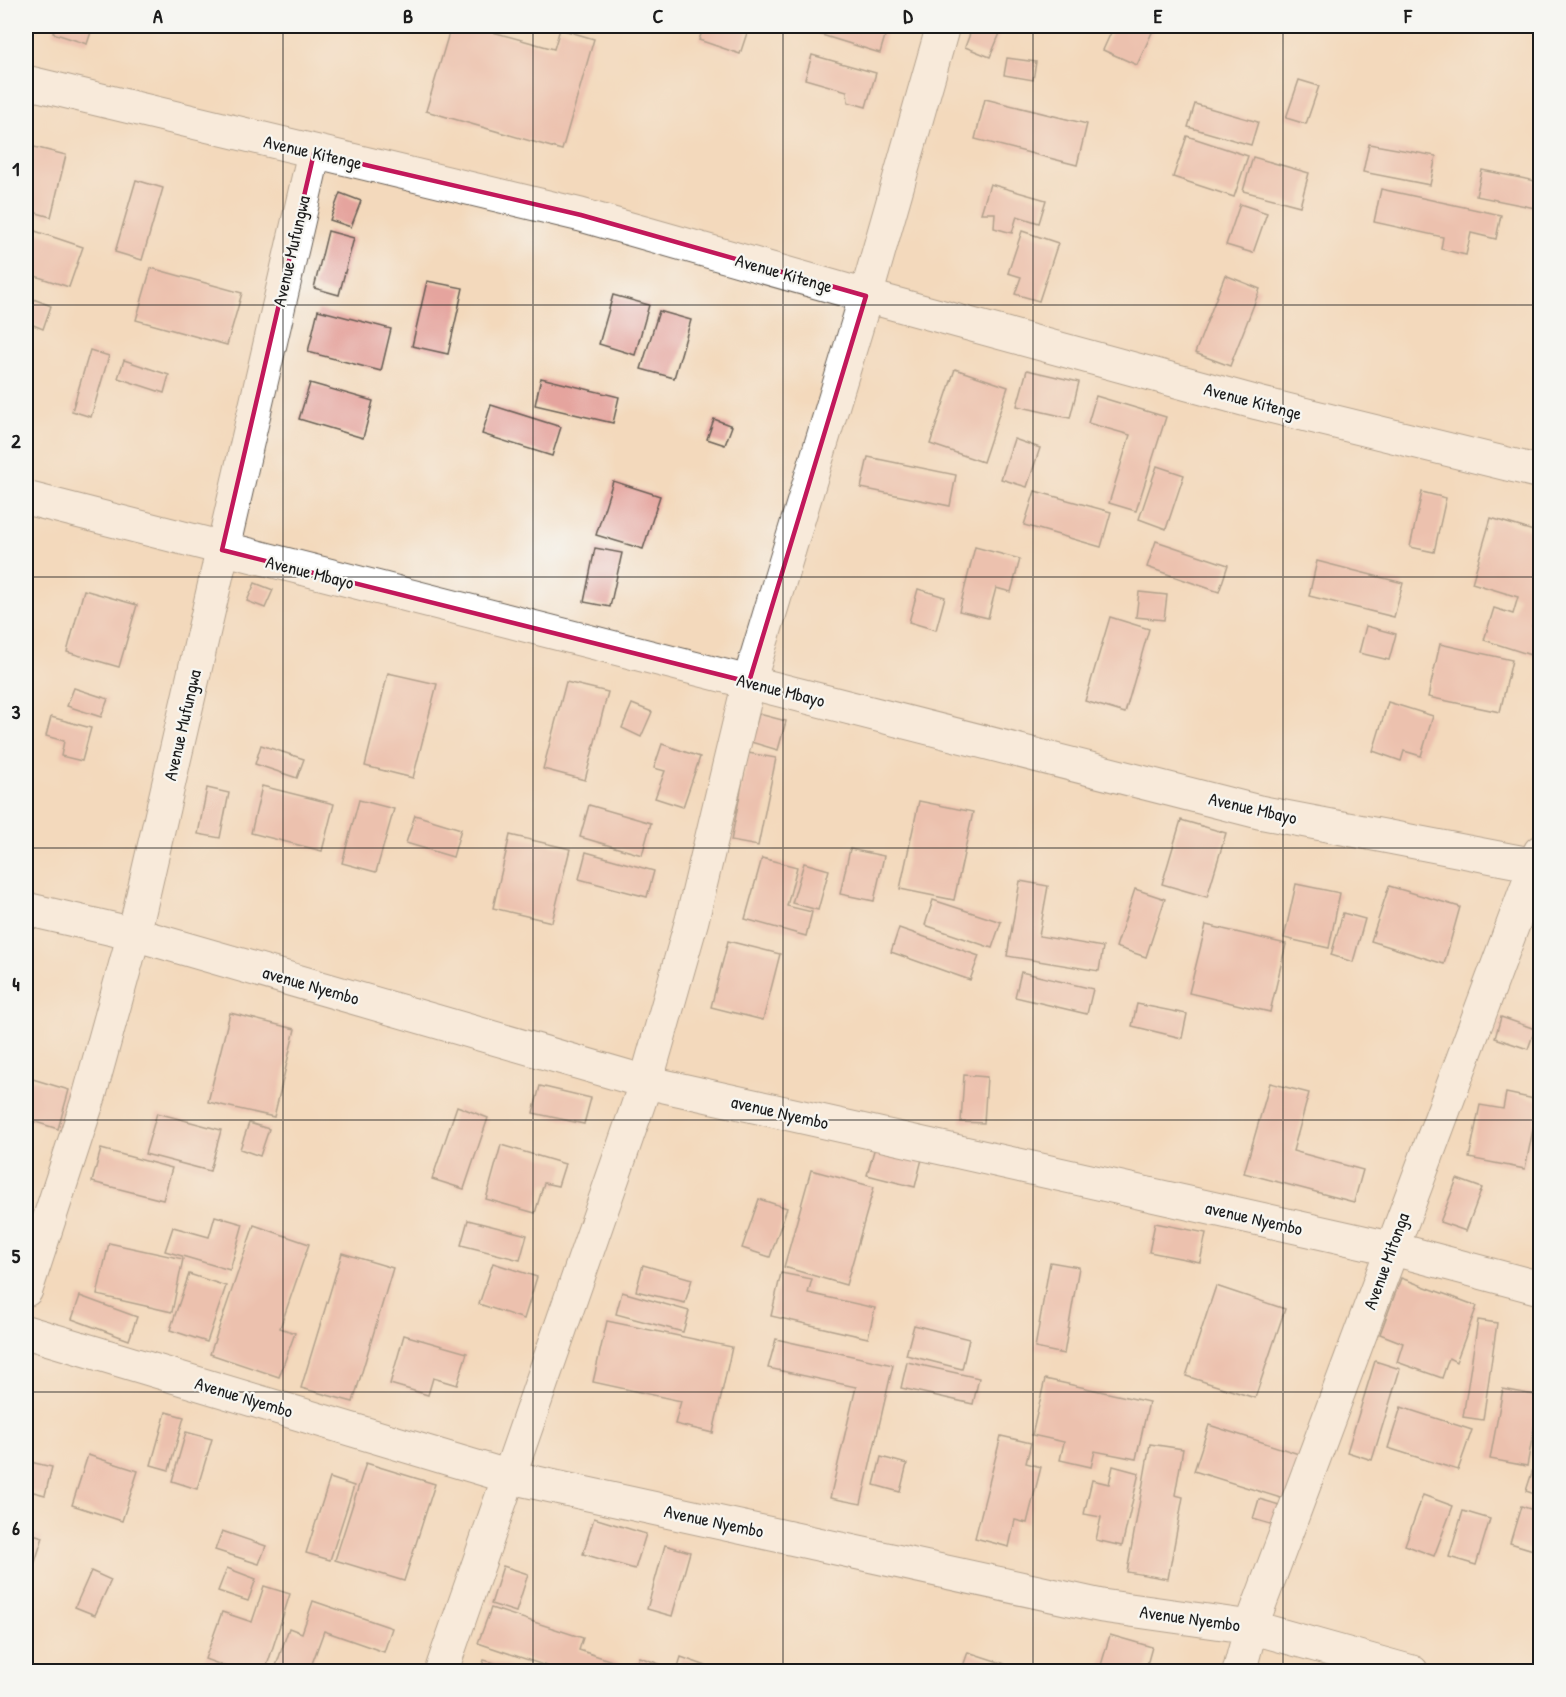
<svg xmlns="http://www.w3.org/2000/svg" width="1566" height="1697" font-family="'Patrick Hand',sans-serif">
<rect width="100%" height="100%" fill="#f6f6f2"/>
<filter id="ink" filterUnits="userSpaceOnUse"><feTurbulence type="fractalNoise" baseFrequency=".0167" numOctaves="2"/><feDisplacementMap in="SourceGraphic" scale="12" xChannelSelector="R" yChannelSelector="G"/><feConvolveMatrix kernelMatrix="1 2 1 2 8 2 1 2 1" color-interpolation-filters="sRGB"/></filter>
<filter id="wash" filterUnits="userSpaceOnUse"><feTurbulence type="fractalNoise" baseFrequency=".008" numOctaves="4" result="noise"/><feDisplacementMap in="SourceGraphic" scale="24" xChannelSelector="R" yChannelSelector="G"/><feGaussianBlur stdDeviation="1.35" result="paint"/><feColorMatrix in="noise" values="0 0 0 0 0 0 0 0 0 0 0 0 0 0 0 0 0 1.4 0 .05"/><feComposite in="paint" operator="in"/></filter>
<g filter="url(#wash)">
<rect width="100%" height="100%" fill="#f3d9bc"/>
<g id="blocks">
<g fill="#e5a49e">
<polygon points="55,26 93,26 87,44 53,33"/>
<polygon points="166,26 190,26 188,33"/>
<polygon points="451,26 490,26 489,31 554,49 560,29 594,39 562,150 426,111"/>
<polygon points="704,26 736,26 748,30 740,54 699,40"/>
<polygon points="814,26 888,26 880,53 812,32"/>
<polygon points="973,26 1003,26 990,57 965,47"/>
<polygon points="1114,26 1155,26 1137,65 1103,50"/>
<polygon points="812,55 876,73 866,107 848,102 847,91 805,79"/>
<polygon points="1007,58 1036,62 1033,80 1004,75"/>
<polygon points="1299,80 1319,86 1306,124 1286,118"/>
<polygon points="985,99 1087,124 1077,165 975,139"/>
<polygon points="1195,104 1258,122 1251,145 1188,127"/>
<polygon points="1187,136 1248,156 1234,197 1173,177"/>
<polygon points="1369,144 1436,156 1430,185 1363,172"/>
<polygon points="26,145 66,155 51,217 26,210"/>
<polygon points="1253,157 1309,173 1300,206 1243,191"/>
<polygon points="1482,170 1540,182 1540,209 1476,196"/>
<polygon points="136,180 163,188 142,260 115,252"/>
<polygon points="990,184 1046,200 1039,223 1017,216 1012,233 994,228 995,213 981,213"/>
<polygon points="1381,189 1501,215 1496,239 1471,233 1466,255 1441,249 1443,237 1374,222"/>
<polygon points="340,193 361,201 351,227 330,220"/>
<polygon points="1240,204 1267,213 1253,253 1226,245"/>
<polygon points="26,228 83,247 69,287 26,273"/>
<polygon points="328,231 354,238 339,295 314,288"/>
<polygon points="1022,231 1058,243 1039,301 1015,294 1021,277 1008,273"/>
<polygon points="151,268 242,293 227,345 136,320"/>
<polygon points="1225,275 1260,289 1230,366 1195,353"/>
<polygon points="427,281 463,288 448,354 412,346"/>
<polygon points="613,295 649,305 635,355 599,344"/>
<polygon points="26,296 51,306 43,329 26,322"/>
<polygon points="318,310 391,329 381,371 308,352"/>
<polygon points="659,311 691,320 674,378 641,369"/>
<polygon points="90,350 109,356 91,417 72,411"/>
<polygon points="124,360 169,375 164,393 118,378"/>
<polygon points="955,369 1008,387 983,462 930,444"/>
<polygon points="1027,370 1079,382 1070,418 1017,406"/>
<polygon points="541,378 619,397 613,423 535,405"/>
<polygon points="310,383 373,401 363,438 299,419"/>
<polygon points="1096,396 1166,417 1136,511 1109,503 1130,435 1088,423"/>
<polygon points="491,405 561,427 552,456 482,434"/>
<polygon points="714,419 732,426 725,445 707,439"/>
<polygon points="1014,439 1040,448 1027,487 1001,479"/>
<polygon points="868,457 956,475 950,506 861,488"/>
<polygon points="1157,466 1184,475 1166,529 1139,519"/>
<polygon points="613,481 660,496 643,549 596,535"/>
<polygon points="1035,491 1111,512 1101,547 1024,525"/>
<polygon points="1422,492 1446,498 1434,552 1410,547"/>
<polygon points="1491,518 1540,533 1540,604 1532,626 1540,629 1540,658 1484,640 1494,608 1513,614 1518,597 1472,583"/>
<polygon points="1156,541 1228,565 1219,592 1147,567"/>
<polygon points="975,547 1020,559 1011,592 996,588 988,618 959,611"/>
<polygon points="595,548 622,553 610,607 584,602"/>
<polygon points="1317,561 1403,583 1394,617 1309,596"/>
<polygon points="255,583 273,590 265,608 247,601"/>
<polygon points="918,589 945,597 936,630 909,622"/>
<polygon points="84,590 137,605 119,667 67,652"/>
<polygon points="1139,592 1167,595 1164,620 1136,617"/>
<polygon points="1110,617 1149,629 1125,713 1085,701"/>
<polygon points="1366,626 1396,634 1389,660 1359,653"/>
<polygon points="1440,644 1512,660 1500,712 1428,697"/>
<polygon points="388,673 437,684 413,778 365,766"/>
<polygon points="566,682 608,692 585,780 543,769"/>
<polygon points="74,688 108,699 101,717 67,706"/>
<polygon points="1388,702 1433,716 1421,756 1404,751 1401,761 1373,751"/>
<polygon points="632,704 652,712 641,737 622,728"/>
<polygon points="759,714 786,721 778,750 751,742"/>
<polygon points="51,717 91,728 82,761 61,756 64,741 46,736"/>
<polygon points="662,744 700,757 683,807 655,798 665,771 654,768"/>
<polygon points="261,745 304,759 297,778 255,764"/>
<polygon points="748,753 776,758 758,846 731,841"/>
<polygon points="262,786 334,804 322,851 251,833"/>
<polygon points="207,788 229,793 220,838 198,834"/>
<polygon points="359,800 394,809 376,872 342,863"/>
<polygon points="919,801 973,812 954,900 900,889"/>
<polygon points="589,805 651,823 642,855 580,837"/>
<polygon points="415,815 461,829 453,857 406,843"/>
<polygon points="1181,820 1226,833 1207,897 1162,884"/>
<polygon points="510,835 570,849 552,922 493,908"/>
<polygon points="850,849 884,856 874,901 840,894"/>
<polygon points="586,852 654,871 647,897 579,879"/>
<polygon points="762,858 797,867 787,906 812,912 806,936 745,919"/>
<polygon points="804,863 829,870 818,910 792,903"/>
<polygon points="1020,881 1048,886 1039,936 1103,947 1099,971 1007,956"/>
<polygon points="1296,884 1340,893 1329,948 1284,938"/>
<polygon points="1389,886 1460,907 1444,964 1371,941"/>
<polygon points="1135,889 1165,899 1146,957 1116,947"/>
<polygon points="933,900 1001,922 992,948 925,925"/>
<polygon points="1343,913 1365,919 1353,962 1331,955"/>
<polygon points="1206,925 1286,944 1270,1012 1189,993"/>
<polygon points="899,928 979,956 970,980 891,952"/>
<polygon points="728,941 780,954 763,1020 711,1007"/>
<polygon points="1021,972 1093,989 1087,1014 1015,997"/>
<polygon points="1137,1004 1187,1014 1182,1038 1132,1026"/>
<polygon points="230,1013 295,1029 274,1117 208,1102"/>
<polygon points="1501,1017 1535,1029 1528,1049 1495,1038"/>
<polygon points="964,1075 987,1077 984,1123 961,1122"/>
<polygon points="26,1077 69,1090 58,1129 26,1119"/>
<polygon points="1270,1083 1309,1093 1293,1151 1363,1170 1354,1202 1244,1173"/>
<polygon points="540,1086 591,1098 584,1124 533,1113"/>
<polygon points="1506,1093 1539,1100 1525,1169 1469,1158 1480,1105 1503,1109"/>
<polygon points="457,1106 488,1118 464,1189 432,1179"/>
<polygon points="157,1113 221,1130 210,1171 145,1154"/>
<polygon points="249,1123 269,1129 260,1156 240,1149"/>
<polygon points="501,1145 565,1164 558,1186 544,1183 535,1213 486,1199"/>
<polygon points="875,1147 922,1159 915,1187 867,1175"/>
<polygon points="101,1149 172,1168 163,1200 92,1182"/>
<polygon points="811,1170 874,1187 846,1285 784,1267"/>
<polygon points="1457,1179 1482,1188 1466,1231 1440,1222"/>
<polygon points="759,1199 787,1208 770,1257 742,1248"/>
<polygon points="215,1216 243,1224 230,1270 165,1251 173,1227 209,1237"/>
<polygon points="468,1220 527,1235 520,1260 461,1245"/>
<polygon points="1155,1223 1206,1233 1200,1262 1149,1252"/>
<polygon points="254,1225 309,1244 280,1328 295,1333 279,1377 210,1354"/>
<polygon points="109,1243 183,1259 172,1312 97,1295"/>
<polygon points="342,1253 393,1268 353,1402 301,1388"/>
<polygon points="1050,1262 1079,1267 1064,1354 1035,1348"/>
<polygon points="493,1263 537,1277 524,1319 479,1304"/>
<polygon points="643,1265 692,1279 685,1303 636,1291"/>
<polygon points="781,1273 812,1279 808,1293 875,1308 868,1338 771,1316"/>
<polygon points="189,1274 226,1286 207,1342 170,1330"/>
<polygon points="1401,1278 1477,1306 1456,1362 1449,1358 1442,1378 1397,1362 1403,1343 1380,1334"/>
<polygon points="1216,1286 1285,1309 1255,1398 1186,1376"/>
<polygon points="622,1292 689,1311 683,1332 616,1314"/>
<polygon points="80,1296 137,1317 129,1340 72,1319"/>
<polygon points="1478,1320 1497,1323 1483,1420 1463,1417"/>
<polygon points="607,1321 732,1347 713,1433 675,1424 681,1401 593,1382"/>
<polygon points="914,1325 969,1339 962,1369 906,1355"/>
<polygon points="404,1335 467,1353 457,1385 433,1378 428,1395 390,1384"/>
<polygon points="776,1339 893,1365 861,1504 830,1498 856,1387 768,1368"/>
<polygon points="1375,1361 1400,1369 1372,1460 1347,1452"/>
<polygon points="907,1362 979,1378 973,1404 901,1388"/>
<polygon points="1045,1379 1149,1402 1136,1459 1095,1451 1091,1467 1060,1460 1064,1442 1032,1435"/>
<polygon points="1503,1389 1540,1396 1527,1466 1490,1459"/>
<polygon points="1401,1407 1472,1430 1458,1470 1388,1448"/>
<polygon points="166,1412 184,1417 169,1470 151,1465"/>
<polygon points="1209,1425 1302,1455 1287,1500 1194,1471"/>
<polygon points="186,1432 212,1439 197,1489 172,1481"/>
<polygon points="1001,1436 1031,1443 1026,1463 1041,1467 1027,1523 1015,1520 1009,1547 975,1538"/>
<polygon points="1150,1444 1183,1449 1175,1495 1183,1497 1168,1579 1127,1572"/>
<polygon points="88,1455 138,1471 122,1521 72,1505"/>
<polygon points="881,1457 907,1464 900,1492 874,1485"/>
<polygon points="26,1461 52,1467 45,1495 26,1490"/>
<polygon points="366,1463 435,1484 404,1581 335,1560"/>
<polygon points="1535,1463 1540,1465 1540,1496 1526,1491"/>
<polygon points="1113,1466 1139,1473 1122,1546 1096,1540 1101,1517 1084,1514 1092,1480 1109,1484"/>
<polygon points="330,1478 354,1486 330,1560 306,1553"/>
<polygon points="1423,1495 1453,1506 1434,1556 1405,1545"/>
<polygon points="1259,1499 1290,1508 1284,1528 1253,1519"/>
<polygon points="1521,1506 1540,1512 1540,1552 1510,1543"/>
<polygon points="1463,1511 1490,1519 1476,1565 1449,1557"/>
<polygon points="594,1518 646,1534 635,1569 583,1554"/>
<polygon points="222,1531 266,1546 259,1564 215,1550"/>
<polygon points="26,1532 43,1537 34,1565 26,1562"/>
<polygon points="665,1545 690,1552 672,1616 647,1609"/>
<polygon points="503,1566 528,1574 516,1612 491,1604"/>
<polygon points="227,1568 256,1579 248,1601 218,1591"/>
<polygon points="91,1571 111,1580 95,1615 75,1607"/>
<polygon points="264,1586 290,1594 265,1672 240,1672 205,1659 222,1612 252,1622"/>
<polygon points="313,1601 392,1628 384,1652 324,1631 309,1672 274,1672 289,1628 302,1633"/>
<polygon points="491,1608 583,1638 579,1650 621,1664 619,1672 564,1672 478,1643"/>
<polygon points="1110,1635 1152,1647 1145,1672 1099,1672"/>
<polygon points="968,1652 1005,1664 1003,1672 961,1672"/>
<polygon points="639,1657 677,1670 681,1657 723,1672 634,1672"/>
<polygon points="484,1660 506,1666 519,1672 480,1672"/>
</g>
</g>
</g>
<g filter="url(#ink)">
<use href="#blocks" fill-opacity="0" stroke="#675e54" stroke-width="1.5"/>
<g fill="none" stroke-linecap="round" stroke-linejoin="round">
<g stroke="#675e54" stroke-width="35">
<g id="minor">
<polyline points="26,82 581,215 866,296 1258,403 1540,472"/>
<polyline points="26,498 1259,812 1540,866"/>
<polyline points="26,909 134,934 646,1082 1390,1248 1540,1288"/>
<polyline points="26,1290 89,1097 134,934 314,153"/>
<polyline points="26,1332 510,1477 1102,1606 1251,1627 1412,1672"/>
<polyline points="441,1672 646,1082 692,920 749,682 866,296 943,26"/>
<polyline points="1239,1672 1251,1627 1540,852"/>
</g>
</g>
<use href="#minor" stroke="#fff" stroke-width="33"/>
</g>
</g>
<path d="M0 0H1566V1697H0ZM314,153L581,215L866,296L749,682L222,550Z" fill="#f3d9bc" fill-opacity=".55" fill-rule="evenodd"/>
<path fill="none" stroke="#c2185b" stroke-width="4.5" stroke-linejoin="round" d="M314,153L581,215L866,296L749,682L222,550Z"/>
<path fill="none" stroke="#1c1c1c" stroke-width="1.5" stroke-opacity="0.55" d="M283,26V1672M533,26V1672M783,26V1672M1033,26V1672M1283,26V1672M26,305H1540M26,577H1540M26,848H1540M26,1120H1540M26,1392H1540"/>
<g text-anchor="middle" dominant-baseline="central" stroke-width="4.5" stroke-linejoin="round" paint-order="stroke">
<g font-size="18" fill="#1c1c1c" stroke="#f6f6f2">
<text transform="translate(313 152) rotate(13)">Avenue Kitenge</text>
<text transform="translate(291 251) rotate(-77)">Avenue Mufungwa</text>
<text transform="translate(784 273) rotate(16)">Avenue Kitenge</text>
<text transform="translate(1253 401) rotate(15)">Avenue Kitenge</text>
<text transform="translate(310 572) rotate(14)">Avenue Mbayo</text>
<text transform="translate(781 690) rotate(14)">Avenue Mbayo</text>
<text transform="translate(182 725) rotate(-77)">Avenue Mufungwa</text>
<text transform="translate(1253 808) rotate(13)">Avenue Mbayo</text>
<text transform="translate(311 985) rotate(16)">avenue Nyembo</text>
<text transform="translate(780 1112) rotate(13)">avenue Nyembo</text>
<text transform="translate(1254 1218) rotate(13)">avenue Nyembo</text>
<text transform="translate(1386 1261) rotate(-70)">Avenue Mitonga</text>
<text transform="translate(244 1397) rotate(17)">Avenue Nyembo</text>
<text transform="translate(714 1521) rotate(12)">Avenue Nyembo</text>
<text transform="translate(1190 1618) rotate(8)">Avenue Nyembo</text>
</g>
</g>
<rect width="1566" height="1697" fill="none" stroke="#f6f6f2" stroke-width="66"/>
<rect x="33" y="33" width="1500" height="1631" fill="none" stroke="#1c1c1c" stroke-width="2"/>
<g font-size="20" text-anchor="middle" font-weight="bold" fill="#1c1c1c">
<text x="158" y="23">A</text>
<text x="408" y="23">B</text>
<text x="658" y="23">C</text>
<text x="908" y="23">D</text>
<text x="1158" y="23">E</text>
<text x="1408" y="23">F</text>
<text x="16" y="176">1</text>
<text x="16" y="448">2</text>
<text x="16" y="719">3</text>
<text x="16" y="991">4</text>
<text x="16" y="1263">5</text>
<text x="16" y="1535">6</text>
</g>
</svg>
